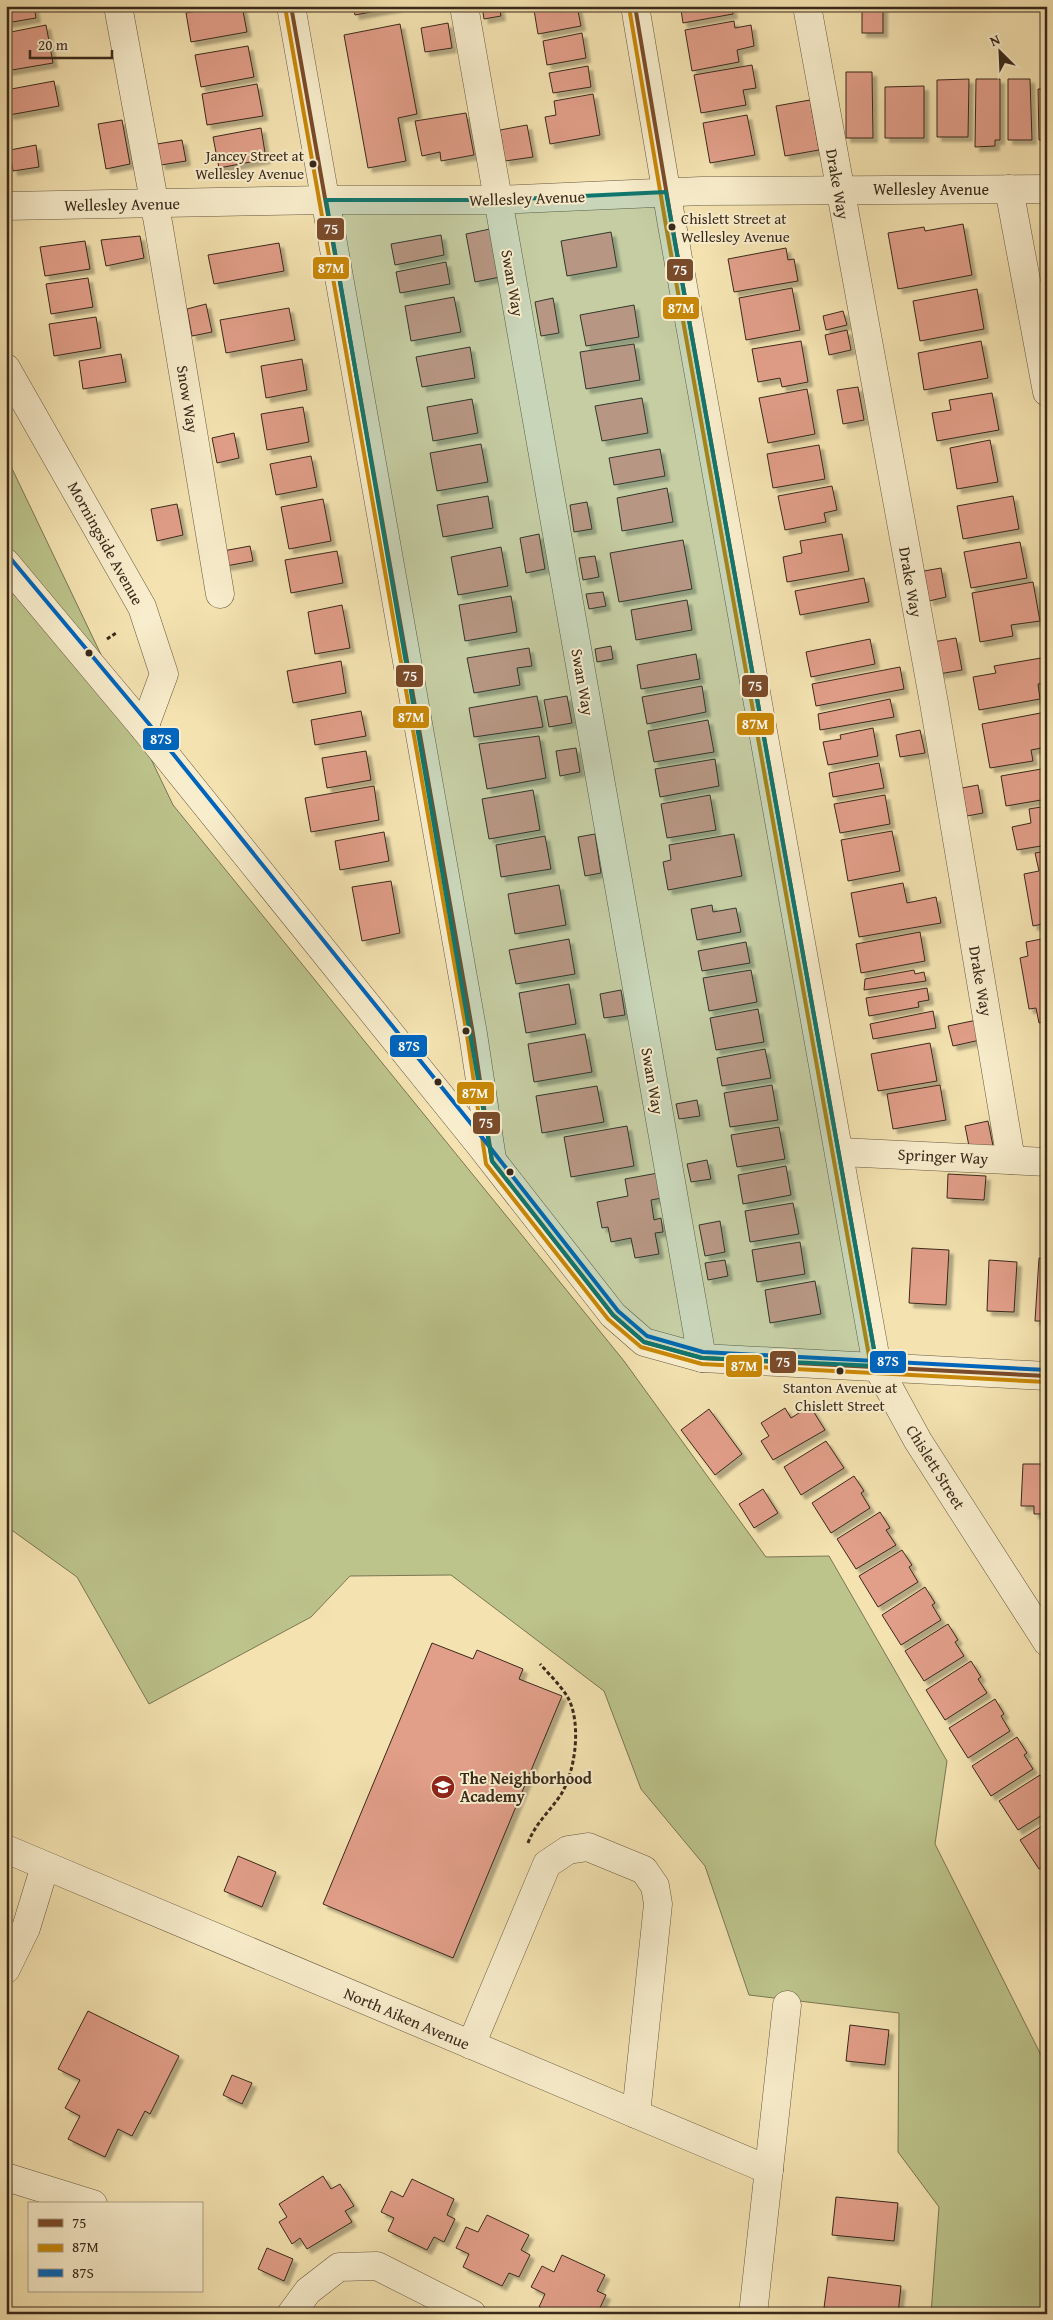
<svg xmlns="http://www.w3.org/2000/svg" width="1053" height="2320" font-family="'Gentium Book Plus',serif">
<defs>
<filter id="shadow"><feDropShadow dx="4.5" dy="4.5" stdDeviation="1" flood-color="#0004"/></filter>
</defs>
<rect width="100%" height="100%" fill="#f4e3b1"/>
<filter id="stains"><feTurbulence type="fractalNoise" baseFrequency=".004" numOctaves="4"/><feColorMatrix values="0 0 0 0 .2 0 0 0 0 .09 0 0 0 0 .02 0 0 0 .5 -.17"/></filter>
<radialGradient id="worn" r=".72"><stop offset=".6" stop-color="#630" stop-opacity="0"/><stop offset="1" stop-color="#630" stop-opacity=".3"/></radialGradient>
<polygon fill="#bcc38b" stroke="#7a7653" points="6,456 173,805 624,1361 766,1557 829,1556 947,1761 935,1844 1047,2067 1047,2314 931,2314 939,2207 898,2152 899,2013 749,1995 705,1866 641,1789 604,1691 451,1575 350,1576 311,1617 149,1704 77,1577 6,1526"/>
<g fill="#e19e89" stroke="#39291b" filter="url(#shadow)">
<polygon points="6,6 34,6 36,18 6,23"/>
<polygon points="222,6 242,6 247,32 191,42 186,13"/>
<polygon points="353,6 398,6 398,7 355,15"/>
<polygon points="482,6 499,6 501,16 484,19"/>
<polygon points="553,6 577,6 581,26 538,34 534,10"/>
<polygon points="689,6 731,6 733,14 683,23 681,10 689,8"/>
<rect x="862" y="6" width="21" height="27"/>
<polygon points="734,21 735,28 751,25 754,46 737,50 739,62 692,71 685,30"/>
<polygon points="448,23 452,48 425,52 421,28"/>
<polygon points="400,24 417,114 398,118 406,161 368,168 344,35"/>
<polygon points="46,25 53,63 6,71 6,33"/>
<polygon points="582,33 586,58 547,65 543,41"/>
<polygon points="248,46 254,77 201,87 195,55"/>
<polygon points="752,65 756,88 743,90 746,105 701,113 694,75"/>
<polygon points="588,66 591,87 553,93 549,73"/>
<polygon points="846,72 872,72 873,138 846,138"/>
<polygon points="969,79 968,137 937,137 937,80"/>
<polygon points="976,79 1000,79 1000,140 995,140 995,146 975,147"/>
<polygon points="1008,79 1030,79 1032,140 1008,140"/>
<polygon points="54,81 59,106 9,115 6,90"/>
<polygon points="257,84 263,116 207,125 202,94"/>
<polygon points="924,86 924,138 885,138 885,87"/>
<polygon points="1038,89 1047,89 1047,140 1039,140"/>
<polygon points="593,94 600,135 550,144 545,117 556,115 554,101"/>
<polygon points="810,100 819,150 785,156 776,106"/>
<polygon points="466,113 474,155 441,161 440,152 422,156 415,121"/>
<polygon points="747,115 755,155 710,163 703,123"/>
<polygon points="122,120 130,164 106,169 98,124"/>
<polygon points="527,125 533,157 505,161 500,130"/>
<polygon points="261,128 266,159 219,168 213,137"/>
<polygon points="182,140 186,161 161,165 157,144"/>
<polygon points="36,145 39,167 13,171 10,150"/>
<polygon points="963,224 972,275 898,289 888,233 924,227 925,231"/>
<polygon points="490,229 500,277 475,282 466,234"/>
<polygon points="611,232 617,267 567,276 561,241"/>
<polygon points="441,235 444,255 395,265 391,244"/>
<polygon points="140,236 144,258 106,266 101,240"/>
<polygon points="85,241 90,269 45,276 40,247"/>
<polygon points="279,243 284,271 214,284 208,255"/>
<polygon points="786,248 788,260 794,259 798,281 734,292 728,259"/>
<polygon points="446,262 450,284 400,293 396,272"/>
<polygon points="88,278 93,307 51,314 46,284"/>
<polygon points="792,288 800,330 746,340 739,298"/>
<polygon points="977,289 984,329 920,341 913,301"/>
<polygon points="454,297 461,332 411,341 405,306"/>
<polygon points="553,298 559,333 541,336 535,302"/>
<polygon points="206,304 212,332 192,336 187,309"/>
<polygon points="634,305 639,337 586,346 580,315"/>
<polygon points="289,308 295,340 226,353 220,320"/>
<polygon points="843,311 847,325 826,330 823,316"/>
<polygon points="96,317 101,348 54,356 49,324"/>
<polygon points="847,330 851,350 829,355 825,335"/>
<polygon points="801,341 808,382 782,387 780,378 758,382 752,349"/>
<polygon points="981,341 988,378 924,390 918,353"/>
<polygon points="634,344 640,380 586,389 580,352"/>
<polygon points="470,347 475,378 422,387 416,357"/>
<polygon points="121,354 126,382 83,389 79,361"/>
<polygon points="302,359 307,390 266,398 261,366"/>
<polygon points="858,387 864,420 843,424 837,390"/>
<polygon points="807,389 815,434 768,443 759,398"/>
<polygon points="992,393 999,430 937,441 932,413 951,410 949,400"/>
<polygon points="642,398 648,433 602,441 595,406"/>
<polygon points="472,399 478,433 433,441 427,407"/>
<polygon points="303,407 309,442 267,450 261,414"/>
<polygon points="234,433 239,458 217,463 212,438"/>
<polygon points="990,440 998,482 957,489 950,448"/>
<polygon points="481,444 488,482 437,491 430,453"/>
<polygon points="819,445 825,479 773,488 767,454"/>
<polygon points="660,449 665,476 614,485 609,458"/>
<polygon points="311,456 317,487 276,495 270,464"/>
<polygon points="832,486 837,510 824,513 826,522 785,530 778,496"/>
<polygon points="667,488 673,522 622,531 617,498"/>
<polygon points="488,496 493,528 443,537 437,505"/>
<polygon points="1013,496 1019,529 963,539 957,506"/>
<polygon points="323,499 331,541 289,549 281,507"/>
<polygon points="587,502 592,529 574,532 570,505"/>
<polygon points="177,504 183,535 157,541 151,509"/>
<polygon points="539,534 545,569 526,573 520,538"/>
<polygon points="842,534 849,571 787,582 783,557 802,553 800,541"/>
<polygon points="683,540 692,589 619,602 610,553"/>
<polygon points="1020,542 1027,578 971,588 964,552"/>
<polygon points="250,546 253,561 226,566 223,551"/>
<polygon points="501,547 508,586 458,595 451,557"/>
<polygon points="337,551 343,583 291,593 285,560"/>
<polygon points="595,556 599,577 583,580 579,558"/>
<polygon points="941,568 946,597 929,601 924,571"/>
<polygon points="864,578 869,602 800,615 795,591"/>
<polygon points="1033,582 1040,621 1011,625 1013,636 980,642 972,593"/>
<polygon points="603,592 606,606 589,609 586,594"/>
<polygon points="511,596 517,632 465,641 459,605"/>
<polygon points="687,600 692,630 636,640 631,610"/>
<polygon points="342,605 350,648 315,654 308,612"/>
<polygon points="956,638 962,670 939,674 933,642"/>
<polygon points="870,639 875,664 811,677 806,652"/>
<polygon points="611,646 613,659 597,662 595,649"/>
<polygon points="529,648 532,666 517,668 520,685 474,693 467,658"/>
<polygon points="696,654 700,679 641,689 637,665"/>
<polygon points="1047,657 1047,683 1038,684 1040,699 979,710 973,677 996,673 994,666"/>
<polygon points="341,661 346,693 293,703 287,671"/>
<polygon points="900,667 904,689 816,706 812,684"/>
<polygon points="702,686 706,712 647,724 642,697"/>
<polygon points="537,696 543,727 474,737 469,708"/>
<polygon points="567,696 572,723 549,727 544,700"/>
<polygon points="890,699 894,717 820,730 818,714"/>
<polygon points="361,711 366,736 315,745 311,720"/>
<polygon points="1046,712 1047,747 1031,750 1033,761 990,768 982,724"/>
<polygon points="708,720 714,752 654,762 648,731"/>
<polygon points="873,728 878,756 828,765 823,742 841,739 840,735"/>
<polygon points="920,730 925,753 900,757 896,735"/>
<polygon points="539,736 546,778 487,789 479,744"/>
<polygon points="576,748 580,772 560,776 556,751"/>
<polygon points="366,751 371,780 327,788 322,758"/>
<polygon points="715,759 719,786 660,797 655,769"/>
<polygon points="879,763 884,788 833,797 829,773"/>
<polygon points="1047,768 1047,799 1006,806 1001,776"/>
<polygon points="978,785 983,813 967,816 962,788"/>
<polygon points="374,786 379,820 311,832 305,798"/>
<polygon points="533,790 540,830 489,839 482,799"/>
<polygon points="710,795 716,830 667,838 661,804"/>
<polygon points="885,795 890,824 840,833 834,804"/>
<polygon points="1047,806 1047,845 1017,850 1012,827 1031,823 1029,809"/>
<polygon points="892,831 900,871 848,881 841,840"/>
<polygon points="384,832 389,861 340,870 335,841"/>
<polygon points="595,834 601,873 585,876 578,837"/>
<polygon points="734,834 742,876 668,890 663,862 671,860 669,845"/>
<polygon points="545,836 551,869 501,877 496,845"/>
<polygon points="1047,851 1047,923 1033,926 1024,874 1039,871 1035,853"/>
<polygon points="391,881 400,933 362,941 352,887"/>
<polygon points="903,883 907,903 936,897 941,923 859,937 851,893"/>
<polygon points="559,885 566,925 515,934 508,894"/>
<polygon points="712,905 713,912 736,908 741,932 697,940 691,909"/>
<polygon points="920,932 925,961 861,973 856,944"/>
<polygon points="1047,938 1047,1021 1039,1023 1036,1008 1029,1009 1020,958 1028,956 1026,942"/>
<polygon points="569,939 575,974 516,984 509,950"/>
<polygon points="746,942 750,963 702,971 698,951"/>
<polygon points="751,970 757,1002 709,1011 703,978"/>
<polygon points="914,970 915,974 924,972 926,981 864,990 865,979"/>
<polygon points="569,984 576,1024 526,1033 519,993"/>
<polygon points="927,988 929,1000 918,1002 919,1007 869,1016 866,998"/>
<polygon points="621,990 625,1015 604,1018 600,994"/>
<polygon points="758,1009 764,1042 716,1050 710,1018"/>
<polygon points="933,1011 936,1028 873,1039 870,1024"/>
<polygon points="977,1020 980,1040 953,1046 948,1026"/>
<polygon points="585,1034 592,1072 534,1082 528,1044"/>
<polygon points="930,1043 937,1081 878,1091 871,1054"/>
<polygon points="765,1049 771,1078 722,1086 717,1058"/>
<polygon points="772,1085 778,1120 730,1127 724,1093"/>
<polygon points="940,1085 946,1120 893,1129 887,1094"/>
<polygon points="597,1086 604,1122 542,1133 536,1096"/>
<polygon points="697,1100 700,1116 679,1119 676,1104"/>
<polygon points="988,1121 993,1146 970,1151 965,1126"/>
<polygon points="627,1126 634,1166 571,1177 564,1137"/>
<polygon points="779,1127 785,1159 737,1167 731,1135"/>
<polygon points="707,1160 711,1179 691,1182 687,1164"/>
<polygon points="786,1166 791,1195 743,1204 738,1175"/>
<polygon points="658,1173 662,1198 651,1200 654,1220 661,1218 663,1232 655,1233 659,1254 635,1258 631,1238 611,1242 608,1227 602,1228 597,1202 628,1196 625,1179"/>
<polygon points="948,1174 986,1176 984,1200 947,1198"/>
<polygon points="793,1203 799,1234 750,1242 745,1211"/>
<polygon points="720,1221 725,1252 705,1256 699,1225"/>
<polygon points="800,1242 805,1274 757,1282 752,1250"/>
<polygon points="912,1248 949,1250 946,1305 909,1303"/>
<polygon points="1039,1258 1047,1259 1047,1321 1035,1321"/>
<polygon points="725,1260 728,1276 708,1280 705,1263"/>
<polygon points="989,1260 1017,1262 1014,1312 987,1311"/>
<polygon points="815,1281 821,1314 770,1323 765,1290"/>
<polygon points="810,1406 825,1430 773,1460 761,1441 769,1436 761,1423 785,1408 791,1418"/>
<polygon points="709,1409 742,1454 715,1475 681,1430"/>
<polygon points="826,1441 844,1468 801,1495 784,1467"/>
<polygon points="1023,1464 1047,1464 1047,1514 1034,1514 1034,1506 1021,1506"/>
<polygon points="854,1476 864,1491 861,1493 870,1508 831,1533 812,1503"/>
<polygon points="763,1489 778,1513 754,1528 739,1504"/>
<polygon points="880,1512 890,1528 886,1530 896,1545 856,1569 837,1539"/>
<polygon points="902,1550 912,1565 909,1567 918,1582 878,1607 859,1576"/>
<polygon points="925,1587 935,1603 932,1605 941,1620 901,1645 882,1615"/>
<polygon points="948,1624 958,1640 955,1642 964,1656 924,1681 905,1651"/>
<polygon points="432,1643 473,1659 477,1650 523,1669 519,1679 562,1696 453,1958 323,1904"/>
<polygon points="971,1661 981,1677 978,1679 987,1693 945,1720 926,1690"/>
<polygon points="995,1699 1004,1714 1001,1716 1010,1731 968,1758 949,1728"/>
<polygon points="1017,1737 1027,1753 1024,1755 1033,1769 991,1796 972,1766"/>
<polygon points="1040,1775 1047,1786 1047,1812 1018,1830 999,1801"/>
<polygon points="1047,1823 1047,1864 1039,1869 1020,1840"/>
<polygon points="238,1856 276,1872 262,1907 224,1891"/>
<polygon points="88,2011 179,2056 150,2114 145,2111 132,2136 118,2129 105,2157 68,2139 80,2116 65,2108 80,2080 58,2069"/>
<polygon points="850,2025 889,2030 885,2065 846,2061"/>
<polygon points="232,2075 252,2083 242,2104 223,2095"/>
<polygon points="323,2176 331,2189 340,2184 354,2206 345,2211 352,2222 307,2249 300,2238 292,2244 279,2222 287,2217 279,2204"/>
<polygon points="412,2179 454,2199 447,2215 455,2219 444,2242 434,2237 427,2250 388,2231 394,2218 381,2212 391,2191 403,2197"/>
<polygon points="836,2197 898,2203 894,2241 832,2235"/>
<polygon points="487,2215 529,2235 521,2250 530,2255 519,2277 509,2273 502,2286 463,2267 469,2254 456,2248 466,2227 478,2232"/>
<polygon points="267,2248 293,2259 284,2281 258,2269"/>
<polygon points="562,2255 605,2275 597,2291 606,2295 597,2314 553,2314 539,2307 545,2294 531,2287 542,2266 554,2272"/>
<polygon points="828,2277 901,2286 898,2314 874,2314 824,2308"/>
</g>
<g fill="none" stroke-linecap="round" stroke-linejoin="round">
<g stroke="#685840" stroke-width="29">
<g id="minor">
<polyline points="118,6 159,228 220,594"/>
<polyline points="291,6 473,1034 492,1159"/>
<polyline points="464,6 702,1358"/>
<polyline points="635,6 672,225 877,1366 918,1441 1047,1642"/>
<polyline points="807,6 934,703 1011,1160"/>
<polyline points="1009,189 1047,392"/>
<polyline points="6,206 326,200 498,200 701,191 1047,189"/>
<polyline points="6,368 142,607 164,674 144,728"/>
<polyline points="6,563 144,728 480,1145 613,1315 644,1342 702,1358 1047,1376"/>
<polyline points="840,1152 1047,1162"/>
<polyline points="6,1849 769,2170"/>
<polyline points="6,1969 26,1928 45,1866"/>
<polyline points="471,2045 547,1864 568,1850 588,1847 644,1870 655,1886 658,1904 636,2114"/>
<polyline points="6,2177 93,2204"/>
<polyline points="291,2314 308,2291 339,2267 377,2266 472,2314"/>
<polyline points="753,2314 787,2005"/>
</g>
</g>
<g stroke="#39291b" stroke-width="3" stroke-dasharray="4 2.5" stroke-linecap="butt">
<polyline points="107,639 116,633"/>
<path d="M528,1843C535,1824 549,1812 560,1796C576,1772 582,1721 567,1696C560,1685 549,1674 540,1664"/>
</g>
<use href="#minor" stroke="#f8edcc" stroke-width="28"/>
<g stroke="#f8edcc" stroke-width="8">
<g id="bus-1">
<polyline points="291,6 473,1034 492,1161 613,1315 644,1342 702,1358 1047,1376"/>
<polyline points="635,6 672,225 877,1366"/>
</g>
</g>
<g stroke="#f8edcc" stroke-width="8">
<g id="bus-2">
<polyline points="285,7 467,1035 486,1164 608,1319 641,1347 702,1364 1047,1382"/>
<polyline points="629,7 666,226 871,1367"/>
</g>
</g>
<g stroke="#f8edcc" stroke-width="8">
<polyline id="bus-3" points="11,559 149,724 485,1141 618,1311 647,1336 703,1352 1047,1370"/>
</g>
<use href="#bus-1" stroke="#7a4b2a" stroke-width="4"/>
<use href="#bus-2" stroke="#c88707" stroke-width="4"/>
<use href="#bus-3" stroke="#0065bd" stroke-width="4"/>
</g>
<path fill="#0f766e" fill-opacity="0.2" stroke="#0f766e" stroke-width="4" stroke-linejoin="round" d="M666,192L877,1366L702,1358L644,1342L613,1315L492,1161L326,200H498Z"/>
<defs>
<g id="school-disc" transform="scale(1.25)"><circle r="9.5" fill="#8f2418" stroke="#f8edcc"/><path d="M0-5L7-2L0 1L-7-2ZM-4 1L0 2.5L4 1V4Q0 6-4 4Z" fill="#fff"/></g>
</defs>
<g fill-rule="evenodd">
<use href="#school-disc" x="443" y="1787"/>
</g>
<g fill="#39291b" stroke="#f8edcc" stroke-width="2">
<circle cx="313" cy="164" r="4.5"/>
<circle cx="672" cy="227" r="4.5"/>
<circle cx="89" cy="653" r="4.5"/>
<circle cx="466" cy="1031" r="4.5"/>
<circle cx="438" cy="1082" r="4.5"/>
<circle cx="510" cy="1172" r="4.5"/>
<circle cx="840" cy="1371" r="4.5"/>
</g>
<g text-anchor="middle" dominant-baseline="central" stroke-width="4" stroke-linejoin="round" paint-order="stroke">
<g font-size="15" fill="#39291b" stroke="#f8edcc" text-anchor="end">
<text x="304" y="155">Jancey Street at<tspan x="304" dy="18">Wellesley Avenue</tspan></text>
<text x="681" y="218" text-anchor="start">Chislett Street at<tspan x="681" dy="18">Wellesley Avenue</tspan></text>
<text x="840" y="1387" text-anchor="middle">Stanton Avenue at<tspan x="840" dy="18">Chislett Street</tspan></text>
</g>
<g font-size="16" fill="#39291b" stroke="#f8edcc">
<text transform="translate(838 184) rotate(80)">Drake Way</text>
<text x="931" y="189">Wellesley Avenue</text>
<text transform="translate(527 198) rotate(-2)">Wellesley Avenue</text>
<text transform="translate(122 204) rotate(-1)">Wellesley Avenue</text>
<text transform="translate(513 283) rotate(80)">Swan Way</text>
<text transform="translate(188 399) rotate(81)">Snow Way</text>
<text transform="translate(106 543) rotate(61)">Morningside Avenue</text>
<text transform="translate(911 582) rotate(80)">Drake Way</text>
<text transform="translate(583 682) rotate(80)">Swan Way</text>
<text transform="translate(981 981) rotate(80)">Drake Way</text>
<text transform="translate(653 1081) rotate(80)">Swan Way</text>
<text transform="translate(943 1156) rotate(3)">Springer Way</text>
<text transform="translate(936 1467) rotate(58)">Chislett Street</text>
<text transform="translate(407 2018) rotate(23)">North Aiken Avenue</text>
</g>
<g font-size="16" font-weight="bold" fill="#39291b" stroke="#f8edcc" text-anchor="start">
<text x="460" y="1778">The Neighborhood<tspan x="460" dy="18">Academy</tspan></text>
</g>
</g>
<g stroke="#f8edcc" stroke-width="2">
<rect x="316" y="217" width="29" height="24" rx="5" fill="#7a4b2a"/>
<rect x="312" y="256" width="38" height="24" rx="5" fill="#c88707"/>
<rect x="666" y="258" width="28" height="24" rx="5" fill="#7a4b2a"/>
<rect x="662" y="296" width="38" height="24" rx="5" fill="#c88707"/>
<rect x="395" y="664" width="29" height="24" rx="5" fill="#7a4b2a"/>
<rect x="741" y="674" width="28" height="24" rx="5" fill="#7a4b2a"/>
<rect x="392" y="705" width="38" height="24" rx="5" fill="#c88707"/>
<rect x="736" y="712" width="39" height="24" rx="5" fill="#c88707"/>
<rect x="142" y="727" width="38" height="24" rx="5" fill="#0065bd"/>
<rect x="389" y="1034" width="39" height="24" rx="5" fill="#0065bd"/>
<rect x="456" y="1081" width="39" height="24" rx="5" fill="#c88707"/>
<rect x="472" y="1111" width="29" height="24" rx="5" fill="#7a4b2a"/>
<rect x="869" y="1350" width="38" height="24" rx="5" fill="#0065bd"/>
<rect x="769" y="1350" width="28" height="24" rx="5" fill="#7a4b2a"/>
<rect x="725" y="1354" width="38" height="24" rx="5" fill="#c88707"/>
</g>
<g font-size="14" text-anchor="middle" font-weight="bold" fill="#fff">
<text x="331" y="234">75</text>
<text x="331" y="273">87M</text>
<text x="680" y="275">75</text>
<text x="681" y="313">87M</text>
<text x="410" y="681">75</text>
<text x="755" y="691">75</text>
<text x="411" y="722">87M</text>
<text x="755" y="729">87M</text>
<text x="161" y="744">87S</text>
<text x="409" y="1051">87S</text>
<text x="475" y="1098">87M</text>
<text x="486" y="1128">75</text>
<text x="888" y="1366">87S</text>
<text x="783" y="1367">75</text>
<text x="744" y="1371">87M</text>
</g>
<rect width="1053" height="2320" fill="none" stroke="#f4e3b1" stroke-width="25"/>
<rect x="8" y="8" width="1038" height="2305" fill="none" stroke="#39291b" stroke-width="2.5"/>
<rect x="12" y="12" width="1028" height="2295" fill="none" stroke="#39291b"/>
<rect x="28" y="2202" width="175" height="90" fill="#f8edcc" stroke="#ac9f85"/>
<rect x="38" y="2219" width="25" height="8" fill="#7a4b2a" stroke="#ac9f85"/>
<text x="72" y="2228" font-size="15" fill="#39291b">75</text>
<rect x="38" y="2244" width="25" height="8" fill="#c88707" stroke="#ac9f85"/>
<text x="72" y="2252" font-size="15" fill="#39291b">87M</text>
<rect x="38" y="2269" width="25" height="8" fill="#0065bd" stroke="#ac9f85"/>
<text x="72" y="2278" font-size="15" fill="#39291b">87S</text>
<g transform="translate(1000 52) rotate(336)" stroke="#f8edcc" stroke-width="4" paint-order="stroke">
<path d="M0-4L9 19L0 12L-9 19Z" fill="#39291b"/>
<text y="-8" font-size="14" font-weight="bold" text-anchor="middle" fill="#39291b">N</text>
</g>
<path d="M30 50v8h82v-8" fill="none" stroke="#39291b" stroke-width="2.5"/>
<text x="38" y="50" font-size="15" fill="#39291b" stroke="#f8edcc" stroke-width="4" paint-order="stroke">20 m</text>
<rect width="100%" height="100%" filter="url(#stains)"/>
<rect width="100%" height="100%" fill="url(#worn)"/>
</svg>
